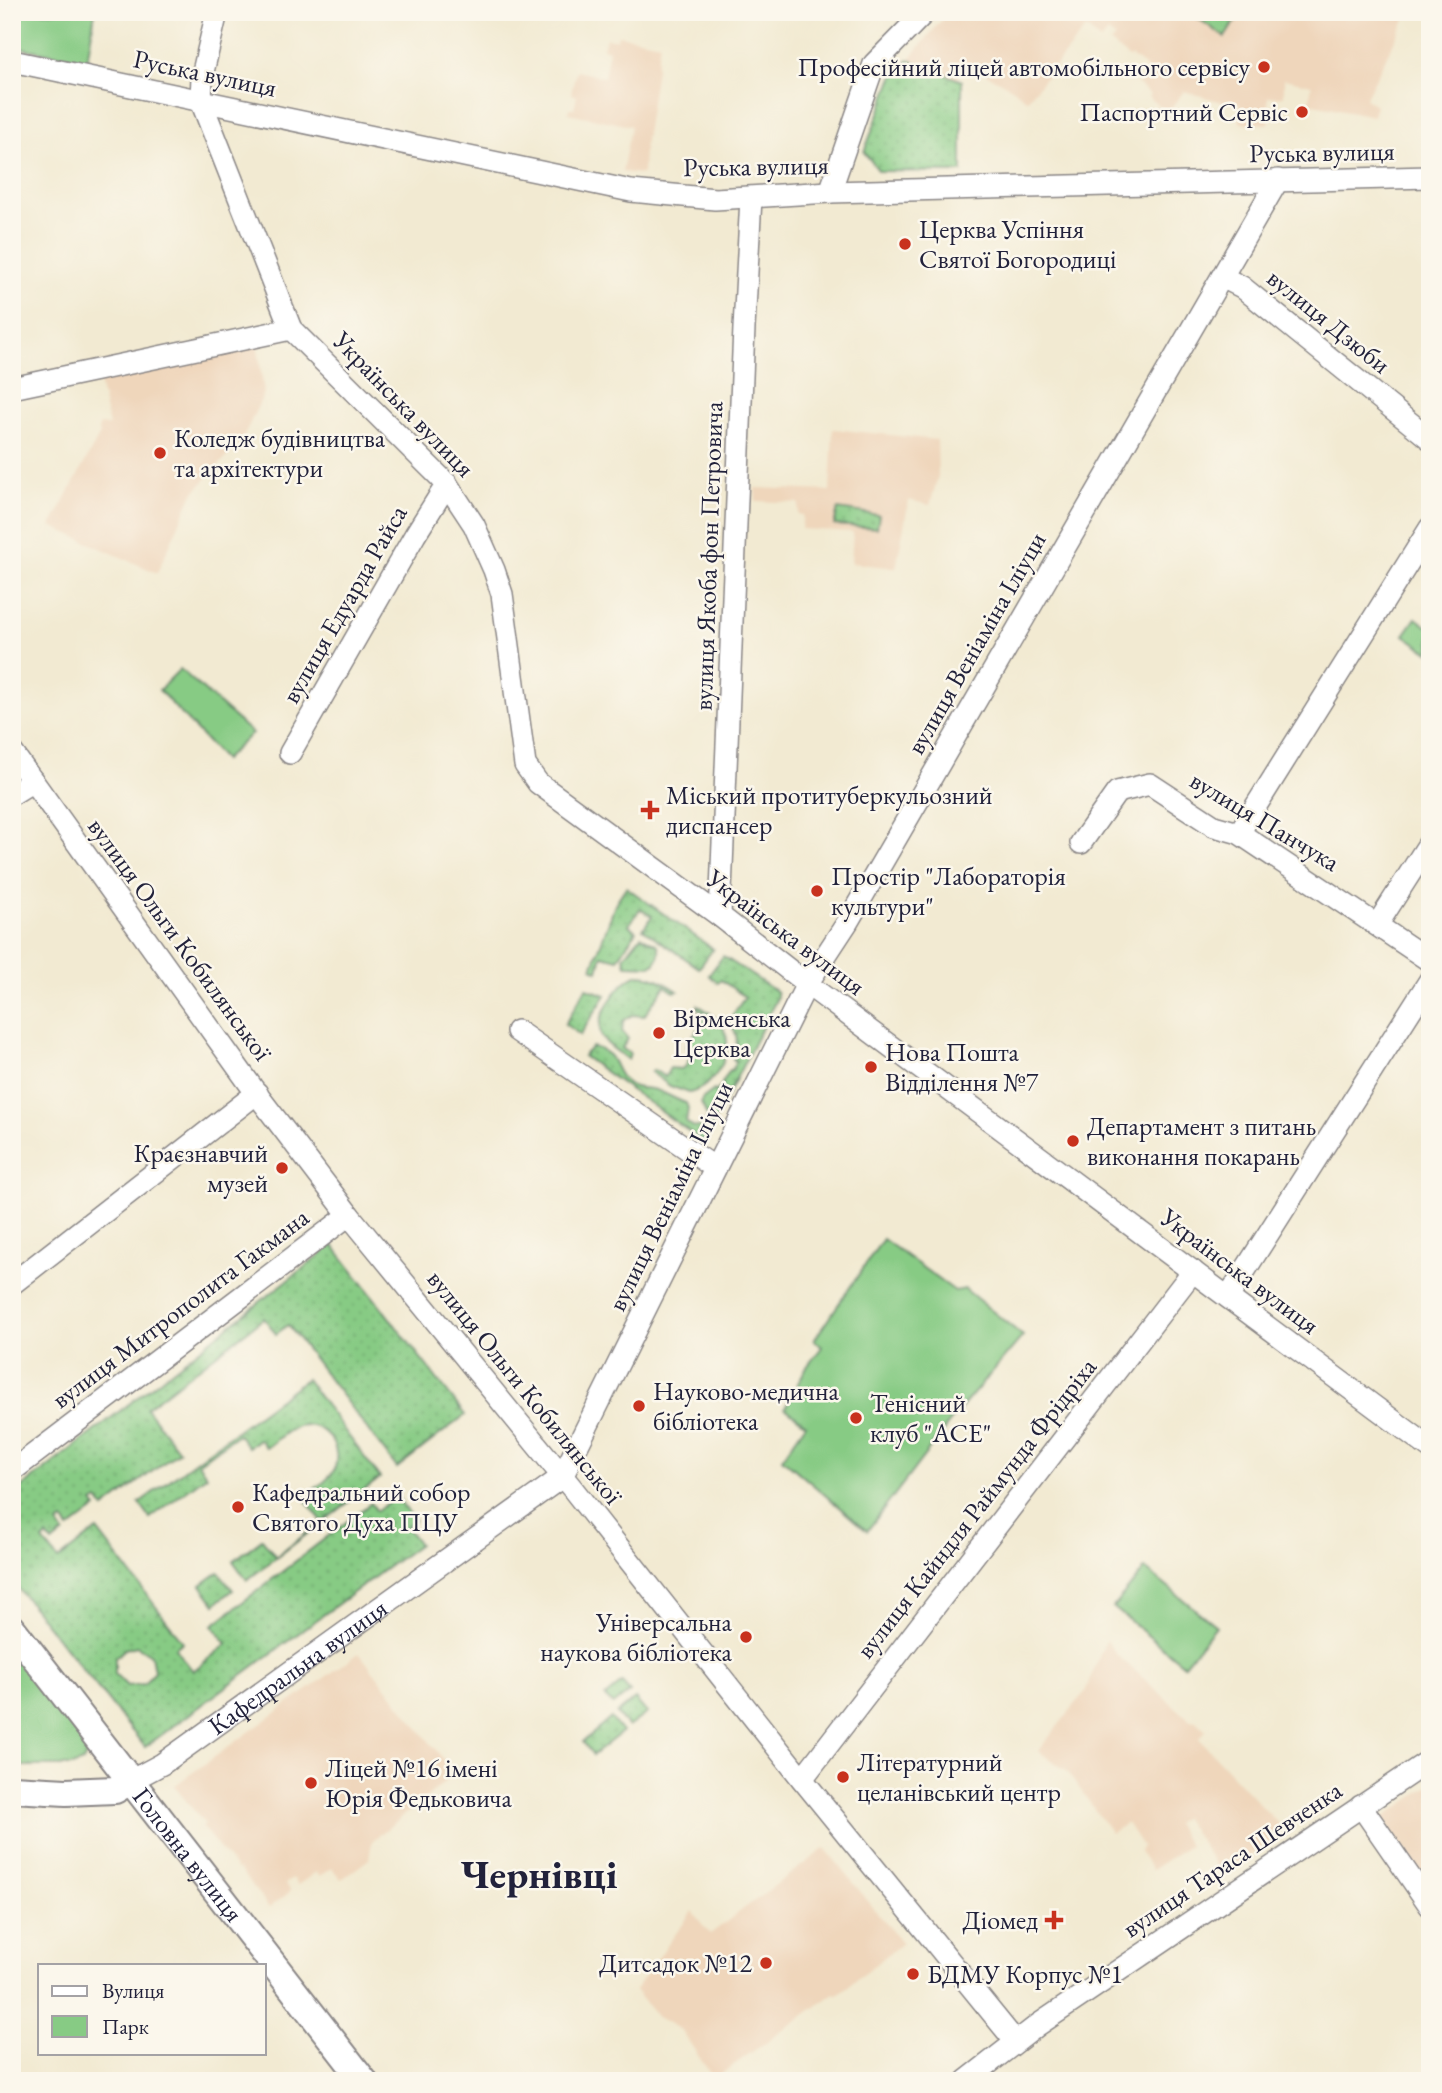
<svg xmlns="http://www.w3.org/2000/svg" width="1442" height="2093" font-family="'EB Garamond',serif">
<defs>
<pattern id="grass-dots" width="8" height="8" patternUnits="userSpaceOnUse" patternTransform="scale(1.75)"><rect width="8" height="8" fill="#87cb84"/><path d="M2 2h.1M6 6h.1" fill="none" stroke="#74ae73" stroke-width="1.8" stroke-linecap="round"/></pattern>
</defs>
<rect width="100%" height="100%" fill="#fbf7ec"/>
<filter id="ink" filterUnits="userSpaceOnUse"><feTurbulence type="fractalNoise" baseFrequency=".0143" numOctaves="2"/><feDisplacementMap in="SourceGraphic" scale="14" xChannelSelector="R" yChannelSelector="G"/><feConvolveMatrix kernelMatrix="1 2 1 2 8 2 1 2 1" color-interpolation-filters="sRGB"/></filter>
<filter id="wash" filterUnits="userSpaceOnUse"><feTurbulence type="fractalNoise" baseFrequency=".00686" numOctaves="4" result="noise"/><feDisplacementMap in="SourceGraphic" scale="28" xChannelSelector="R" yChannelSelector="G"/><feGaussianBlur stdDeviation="1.57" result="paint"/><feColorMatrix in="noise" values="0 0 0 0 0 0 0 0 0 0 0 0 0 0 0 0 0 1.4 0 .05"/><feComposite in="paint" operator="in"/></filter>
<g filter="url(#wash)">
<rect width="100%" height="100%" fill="#f2ead2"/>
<g fill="#efd6bb">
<polygon points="948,12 1409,12 1365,99 1376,105 1373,116 1309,103 1312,85 1284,79 1284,96 1268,97 1269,124 1240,123 1240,103 1226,103 1184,91 1168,112 1148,97 1150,94 1137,84 1148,69 1131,56 1129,58 1110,43 1115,37 1108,32 1100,41 1086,28 1027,100 1012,88 971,66 961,70 957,80 909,60"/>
<polygon points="618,35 660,43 644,147 643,174 622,172 631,126 568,113 569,108 574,108 577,96 571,94 576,71 604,77 609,50 603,48 606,38 617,40"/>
<polygon points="257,342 264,393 242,440 193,493 157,573 51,526 100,434 98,429 100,425 109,426 98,377"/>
<polygon points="833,429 937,440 938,476 930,505 909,500 896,568 851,563 853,532 801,529 803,515 798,514 799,503 756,501 755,488 830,491"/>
<polygon points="1106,1640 1116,1654 1190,1720 1196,1721 1206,1730 1199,1739 1285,1831 1222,1874 1183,1817 1175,1823 1189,1845 1152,1870 1139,1852 1142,1846 1127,1823 1111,1833 1068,1772 1038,1751 1085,1692"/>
<polygon points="359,1653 455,1774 372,1841 369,1859 345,1877 341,1879 332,1868 320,1877 316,1872 298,1885 293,1878 285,1884 291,1891 269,1908 239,1869 237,1870 202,1827 205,1824 174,1786"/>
<polygon points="1430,1785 1430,1885 1383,1818"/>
<polygon points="825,1848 902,1943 837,1995 835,1993 714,2079 681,2030 656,2016 635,1990 692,1911 710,1934"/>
</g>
<g fill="url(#grass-dots)" stroke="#547660" stroke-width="2" fill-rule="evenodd">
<polygon points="909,60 962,81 962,172 879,171 864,152 893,77"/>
<polygon points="838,509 879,515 877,528 834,525"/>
<polygon points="626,887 713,949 699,968 643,929 652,916 640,909 629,925 636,931 618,959 602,955 598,971 592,968 616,902"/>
<path d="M641,936L658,945C661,953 658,962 651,966L626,965L624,957Z"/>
<path d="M723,956L777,992V998L704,1142L583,1056L592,1047C617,1051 612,1070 625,1081C634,1090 644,1087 656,1090C666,1093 676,1100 686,1103L688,1108L686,1122L694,1127H702L708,1118L701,1103L702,1099L714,1090L716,1092L723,1084L722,1083L730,1070H732L736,1060L733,1059C739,1042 738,1035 729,1020L745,997L721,980L718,983L709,975Z"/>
<path d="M636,975C652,974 664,982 678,991L674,992L665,986L644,1016L632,1015L623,1021L622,1031L628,1039L622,1048L630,1054L628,1060C620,1053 607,1046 602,1037C593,1019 619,982 636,975Z"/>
<polygon points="586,988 606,995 580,1035 565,1024"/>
<path d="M698,1005C707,1011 717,1017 723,1027C736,1052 715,1087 689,1093L670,1086L651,1072L654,1070L665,1077L670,1068L681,1069L686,1066L691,1055L687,1045L707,1015L698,1009Z"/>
<path d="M333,1245L465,1415L397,1468L288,1325L276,1334L264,1318L146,1408L179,1451L104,1508L98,1500L93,1503L97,1508L69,1529L64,1520L58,1524L64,1533L52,1543L47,1536L43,1540L58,1560L97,1530L183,1642L175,1648L193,1671L227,1644L213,1625L371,1503L377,1511L396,1496L414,1520L406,1527L419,1544L145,1747L12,1581V1495ZM137,1646L151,1655L154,1671L144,1684L127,1686L115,1674V1658L125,1649Z"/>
<path d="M306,1379L380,1478L247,1580L233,1561L262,1539L276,1557L322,1521L303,1497C313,1490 327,1482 333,1472C345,1449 324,1420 298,1426C286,1430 276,1441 266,1448L259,1439L248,1447L238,1434L198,1463L207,1475L150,1518L139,1503Z"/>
<polygon points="219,1572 233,1590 215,1604 201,1585"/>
<polygon points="622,1683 630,1692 613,1705 605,1697"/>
<polygon points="635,1699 647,1713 628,1727 617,1714"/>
<polygon points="611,1718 622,1732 593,1755 583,1742"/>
</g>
<g fill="#87cb84" stroke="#547660" stroke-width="2">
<polygon points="12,12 95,12 87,61 12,46"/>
<polygon points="1189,12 1241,12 1225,37"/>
<polygon points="1416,618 1428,627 1430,625 1430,653 1404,635"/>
<polygon points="180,669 252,733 224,760 159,690"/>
<polygon points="883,1239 955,1291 965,1289 1023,1336 956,1414 867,1531 782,1458 806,1424 785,1408 806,1368 822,1347 814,1340"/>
<polygon points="1145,1569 1216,1626 1184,1665 1113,1607"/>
<polygon points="12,1650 86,1745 87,1754 83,1762 72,1766 12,1766"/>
</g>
</g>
<g filter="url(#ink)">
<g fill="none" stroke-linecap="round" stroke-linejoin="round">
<g stroke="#8a8686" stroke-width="24">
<g id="minor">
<polyline points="217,12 202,76 201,101 291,329 447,484 474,525 494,570 502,594 525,765 538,783 720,916 807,984 1430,1448"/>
<polyline points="12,61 631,191 715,199 830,192 1430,177"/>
<polyline points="830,192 874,64 925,12"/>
<polyline points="1222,277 1242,287 1430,439"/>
<polyline points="12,388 291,329"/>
<polyline points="12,752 259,1097 349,1215 572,1488 802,1779 1015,2041"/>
<polyline points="290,753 415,535 447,484"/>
<polyline points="12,794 33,781"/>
<polyline points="1239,833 1430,528"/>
<polyline points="1081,843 1117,792 1150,784 1214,826 1239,833 1430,961"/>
<polyline points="720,916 744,328 751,198"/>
<polyline points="1377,925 1430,842"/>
<polyline points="517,1031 715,1168"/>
<polyline points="12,1284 257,1093"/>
<polyline points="1228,1297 1430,980"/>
<polyline points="12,1471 349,1215"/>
<polyline points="802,1779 1193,1271"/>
<path id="s1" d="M132,1780L162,1764L562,1477L807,984L847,923L1278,180"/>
<polyline points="1361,1806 1430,1906"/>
<polyline points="966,2081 1038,2025 1430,1760"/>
</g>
</g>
<g stroke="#8a8686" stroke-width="30">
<g id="major">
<path id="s2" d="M12,1628L364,2081"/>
<polyline points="12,1789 66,1792 115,1790 132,1780"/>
</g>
</g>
<use href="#minor" stroke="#fff" stroke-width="21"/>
<use href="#major" stroke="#fff" stroke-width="26"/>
</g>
</g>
<g fill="#c8321e" stroke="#fbf7ec" stroke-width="2.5">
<circle cx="1264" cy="67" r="7"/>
<circle cx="1302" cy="112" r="7"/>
<circle cx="905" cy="244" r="7"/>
<circle cx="160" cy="453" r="7"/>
<path d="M646.5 799.5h7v7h7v7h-7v7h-7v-7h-7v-7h7z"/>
<circle cx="817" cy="891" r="7"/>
<circle cx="659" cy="1033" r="7"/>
<circle cx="871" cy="1067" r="7"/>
<circle cx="1073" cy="1141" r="7"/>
<circle cx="282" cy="1168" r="7"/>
<circle cx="639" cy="1406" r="7"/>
<circle cx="856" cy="1418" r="7"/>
<circle cx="238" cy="1507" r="7"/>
<circle cx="746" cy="1637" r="7"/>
<circle cx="843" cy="1777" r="7"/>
<circle cx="311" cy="1783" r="7"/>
<path d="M1050.5 1909.5h7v7h7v7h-7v7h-7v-7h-7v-7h7z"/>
<circle cx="766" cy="1963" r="7"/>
<circle cx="913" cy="1974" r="7"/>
</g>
<g text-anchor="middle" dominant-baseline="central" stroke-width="5" stroke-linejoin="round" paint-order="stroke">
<g font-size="26" fill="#22223b" stroke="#fbf7ec" text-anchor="start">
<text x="1250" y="67" text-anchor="end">Професійний ліцей автомобільного сервісу</text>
<text x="1288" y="112" text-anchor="end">Паспортний Сервіс</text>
<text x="919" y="229">Церква Успіння<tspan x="919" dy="30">Святої Богородиці</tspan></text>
<text x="174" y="438">Коледж будівництва<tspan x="174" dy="30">та архітектури</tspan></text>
<text x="666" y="795">Міський протитуберкульозний<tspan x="666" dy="30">диспансер</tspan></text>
<text x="831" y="876">Простір "Лабораторія<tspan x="831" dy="30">культури"</tspan></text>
<text x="673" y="1018">Вірменська<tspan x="673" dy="30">Церква</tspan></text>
<text x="885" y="1052">Нова Пошта<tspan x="885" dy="30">Відділення №7</tspan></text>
<text x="1087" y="1126">Департамент з питань<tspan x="1087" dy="30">виконання покарань</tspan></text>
<text x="268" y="1153" text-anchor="end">Краєзнавчий<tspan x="268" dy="30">музей</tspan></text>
<text x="653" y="1391">Науково-медична<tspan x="653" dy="30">бібліотека</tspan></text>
<text x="870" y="1403">Тенісний<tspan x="870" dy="30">клуб "ACE"</tspan></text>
<text x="252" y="1492">Кафедральний собор<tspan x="252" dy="30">Святого Духа ПЦУ</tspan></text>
<text x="732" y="1622" text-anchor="end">Універсальна<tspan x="732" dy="30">наукова бібліотека</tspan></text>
<text x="857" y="1762">Літературний<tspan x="857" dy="30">целанівський центр</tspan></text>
<text x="325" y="1768">Ліцей №16 імені<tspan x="325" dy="30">Юрія Федьковича</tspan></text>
<text x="1038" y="1920" text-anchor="end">Діомед</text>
<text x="752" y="1963" text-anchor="end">Дитсадок №12</text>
<text x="927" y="1974">БДМУ Корпус №1</text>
</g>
<g font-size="26" fill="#22223b" stroke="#fbf7ec">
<text transform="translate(205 73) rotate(12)">Руська вулиця</text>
<text transform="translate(1322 152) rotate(-1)">Руська вулиця</text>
<text transform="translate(756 166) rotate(-1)">Руська вулиця</text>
<text transform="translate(1329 321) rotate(39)">вулиця Дзюби</text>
<text transform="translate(404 404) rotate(46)">Українська вулиця</text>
<text transform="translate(708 556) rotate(-88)">вулиця Якоба фон Петровича</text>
<text transform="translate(344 604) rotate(-60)">вулиця Едуарда Райса</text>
<text transform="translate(976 643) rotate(-60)">вулиця Веніаміна Іліуци</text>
<text transform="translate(1265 821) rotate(31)">вулиця Панчука</text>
<text transform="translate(786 932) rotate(37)">Українська вулиця</text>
<text transform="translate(180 939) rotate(54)">вулиця Ольги Кобилянської</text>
<text transform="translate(670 1196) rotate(-64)">вулиця Веніаміна Іліуци</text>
<text transform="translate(1240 1271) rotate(37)">Українська вулиця</text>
<text transform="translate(180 1308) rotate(-37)">вулиця Митрополита Гакмана</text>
<text transform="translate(525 1387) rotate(51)">вулиця Ольги Кобилянської</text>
<text transform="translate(976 1508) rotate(-52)">вулиця Кайндля Раймунда Фрідріха</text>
<text stroke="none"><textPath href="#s1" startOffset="201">Кафедральна вулиця</textPath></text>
<text stroke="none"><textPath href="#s2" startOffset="287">Головна вулиця</textPath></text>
<text transform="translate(1232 1859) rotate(-34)">вулиця Тараса Шевченка</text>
</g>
<g font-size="40" font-weight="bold" fill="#22223b" stroke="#fbf7ec">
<text x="539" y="1874">Чернівці</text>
</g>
</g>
<rect width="1442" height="2093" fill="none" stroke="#fbf7ec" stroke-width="42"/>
<rect x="38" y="1964" width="228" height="91" fill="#fbf7ec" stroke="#a4a2a5" stroke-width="2"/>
<rect x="52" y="1986" width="35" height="10" fill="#ffffff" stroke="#a4a2a5" stroke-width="2"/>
<text x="102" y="1998" font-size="21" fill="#22223b">Вулиця</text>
<rect x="52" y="2016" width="35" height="21" fill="#87cb84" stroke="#a4a2a5" stroke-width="2"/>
<text x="102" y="2034" font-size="21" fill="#22223b">Парк</text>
</svg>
